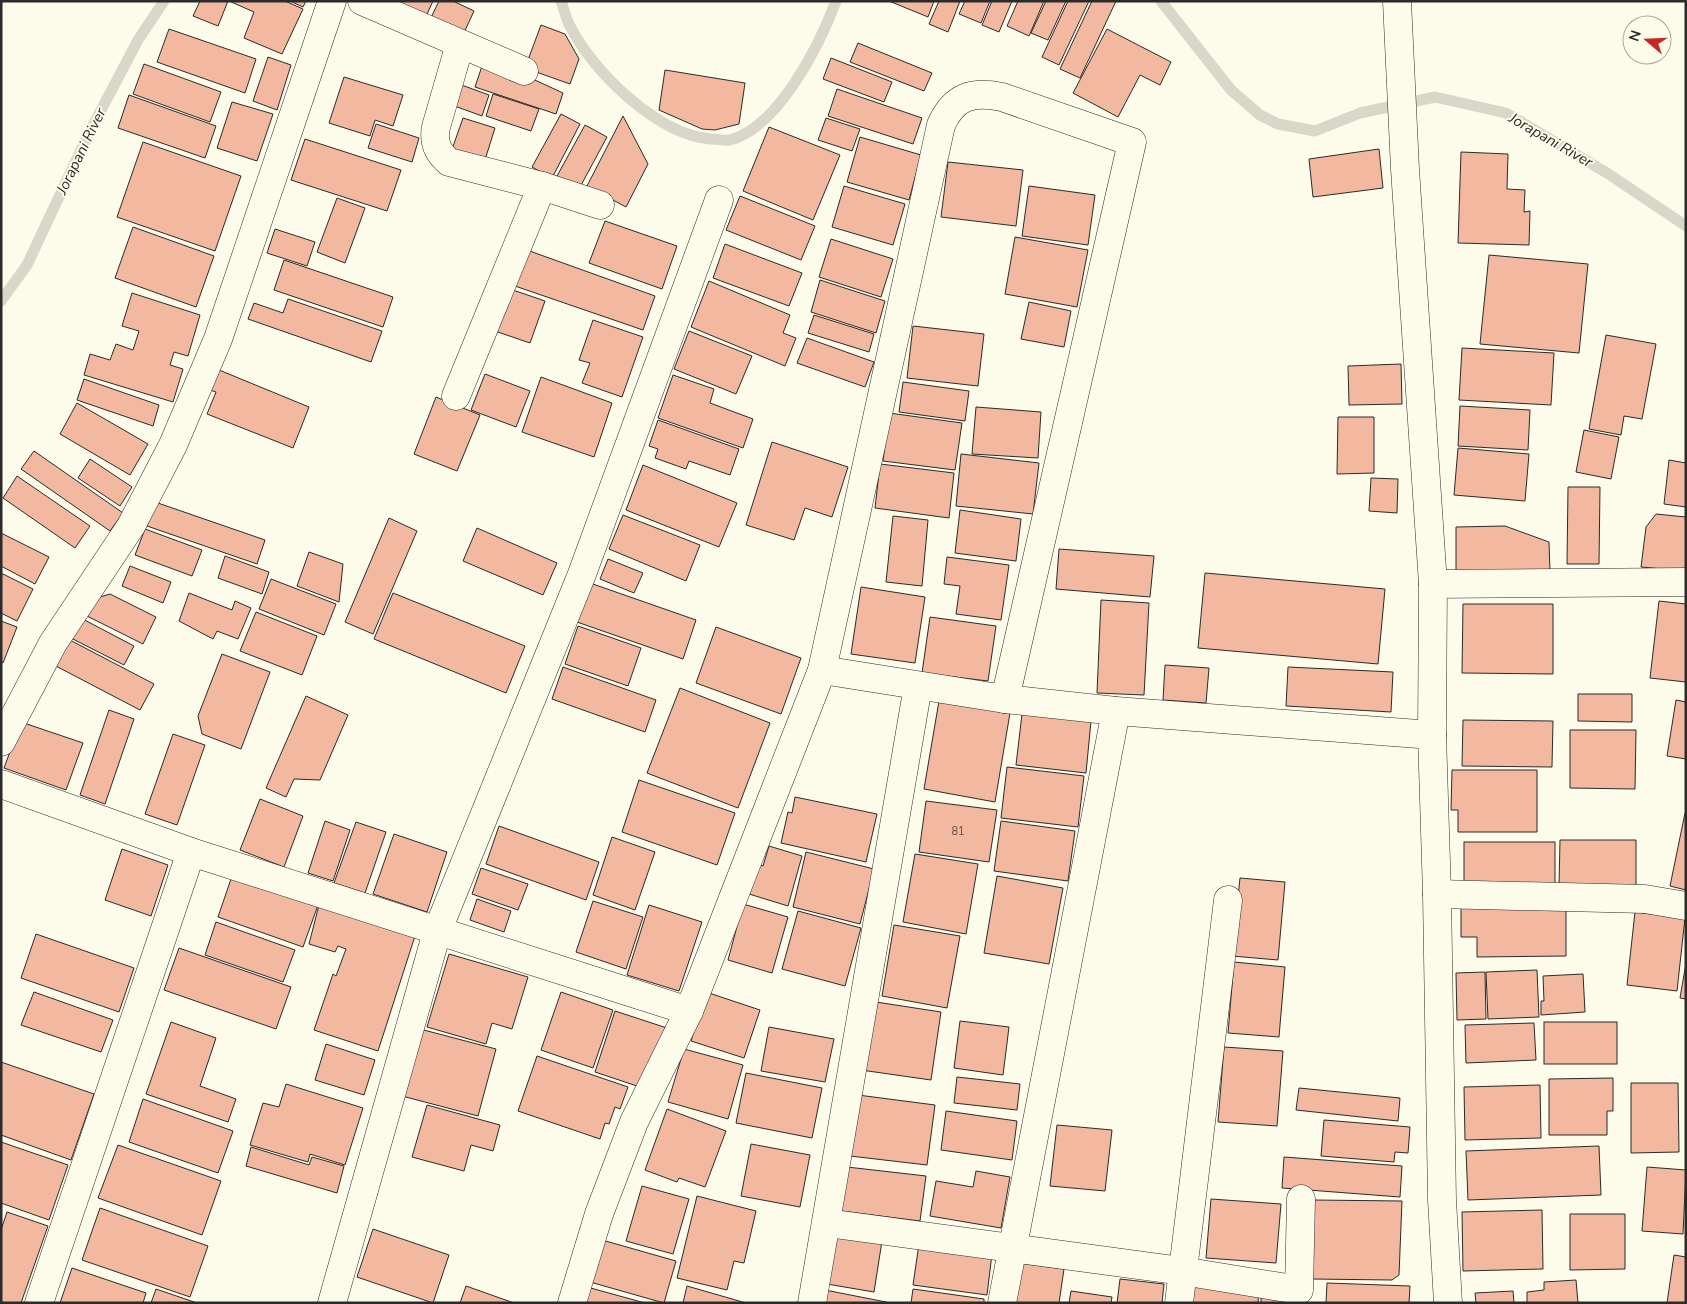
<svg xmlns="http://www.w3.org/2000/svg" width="1687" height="1304" font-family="'Nunito Sans',sans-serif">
<rect width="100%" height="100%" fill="#fdfbea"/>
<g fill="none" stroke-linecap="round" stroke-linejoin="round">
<g stroke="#d8d7c9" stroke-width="11">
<path d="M561,1C564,9 566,19 570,26C593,72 658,135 711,139C717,139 725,141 730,140C779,127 820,44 836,1"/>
<polyline points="1161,1 1231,90 1260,115 1278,124 1315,131 1360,113 1435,97 1506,113 1607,173 1686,226"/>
<polyline points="1,301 27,265 89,133 138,40 164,1"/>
</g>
</g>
<g fill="#f2b8a0" stroke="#2b2b2b">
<polygon points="200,1 228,1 218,26 193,16"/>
<polygon points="229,1 285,1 303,9 282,54 244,38 254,12"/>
<polygon points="290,1 306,1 303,7"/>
<polygon points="399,1 433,1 423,23 396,10"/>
<polygon points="439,1 453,1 474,11 462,37 429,22"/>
<polygon points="889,1 934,1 928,17"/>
<polygon points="939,1 960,1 948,32 929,24"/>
<polygon points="965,1 990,1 981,23 959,14"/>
<polygon points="992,1 1012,1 999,32 982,25"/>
<polygon points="1018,1 1044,1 1029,36 1007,26"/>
<polygon points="1046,1 1066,1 1048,40 1031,33"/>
<polygon points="1068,1 1089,1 1059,65 1042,57"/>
<polygon points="1092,1 1116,1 1080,78 1060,69"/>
<polygon points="541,25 565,34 579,59 570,84 525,68"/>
<polygon points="169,29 256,59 245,93 157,62"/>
<polygon points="1107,29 1171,62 1160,85 1140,75 1118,117 1073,93"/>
<polygon points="858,43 932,73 924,91 850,62"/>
<polygon points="268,57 291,65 277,110 253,101"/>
<polygon points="485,57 563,93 556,114 475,87"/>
<polygon points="831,58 892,82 884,102 823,79"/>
<polygon points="144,64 221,92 210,122 133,94"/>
<polygon points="665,70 745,83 739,124 715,130 702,129 659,110"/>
<polygon points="344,77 403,95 393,126 375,120 370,136 329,123"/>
<polygon points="456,83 489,95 482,116 449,104"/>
<polygon points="837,89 922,118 913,144 828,116"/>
<polygon points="493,94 539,109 531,131 486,116"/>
<polygon points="129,95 216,126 205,158 118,128"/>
<polygon points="232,102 273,114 257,161 217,148"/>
<polygon points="561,114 580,124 552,178 532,167"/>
<polygon points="623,116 648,164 626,207 587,186"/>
<polygon points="463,118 495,128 483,166 450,155"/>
<polygon points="826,118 860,129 852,151 818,140"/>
<polygon points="376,124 419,138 412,162 368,148"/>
<polygon points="585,125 607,137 579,189 557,176"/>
<polygon points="769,127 840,155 813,220 743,191"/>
<polygon points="860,137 921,155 909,200 847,182"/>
<polygon points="305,139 401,170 387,211 291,180"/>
<polygon points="143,142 241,176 215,251 117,217"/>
<polygon points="1379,149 1383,188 1313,197 1309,159"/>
<polygon points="1461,152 1508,154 1507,189 1525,190 1524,212 1530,211 1529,245 1458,243"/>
<polygon points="948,162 1023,170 1016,226 941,217"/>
<polygon points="844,186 905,204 893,245 832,227"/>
<polygon points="1029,186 1095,195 1088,245 1022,236"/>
<polygon points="740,196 815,226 801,260 726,230"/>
<polygon points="337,198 365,208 345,263 317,252"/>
<polygon points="605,221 677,246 662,289 589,263"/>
<polygon points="133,227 214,256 196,307 115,278"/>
<polygon points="275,229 315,242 307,266 267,253"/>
<polygon points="1015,237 1088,250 1077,307 1005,294"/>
<polygon points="831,239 893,259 881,297 819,277"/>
<polygon points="725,244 802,273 789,306 713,278"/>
<polygon points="524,249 655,296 643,330 512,285"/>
<polygon points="1489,255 1588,264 1579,353 1480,344"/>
<polygon points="284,260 393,297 383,327 274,290"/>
<polygon points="820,280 885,301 876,333 811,312"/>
<polygon points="709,281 790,315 783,333 796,338 785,366 691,327"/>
<polygon points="507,288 545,301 530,343 492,330"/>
<polygon points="132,293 200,315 188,356 174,352 170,365 183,369 173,402 84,375 90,354 110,360 116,344 133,350 139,331 122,326"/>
<polygon points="288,299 382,331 371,362 248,319 254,303 283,313"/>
<polygon points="1029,302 1071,311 1064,347 1021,339"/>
<polygon points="814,315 874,334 869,352 808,333"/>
<polygon points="593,320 643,337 622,397 582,383 590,363 579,360"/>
<polygon points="913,326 984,334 978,386 907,378"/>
<polygon points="689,331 752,356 736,394 674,369"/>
<polygon points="1606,335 1656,344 1642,419 1624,416 1621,435 1589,429"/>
<polygon points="807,338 874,362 865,387 797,363"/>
<polygon points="1462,348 1554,353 1551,405 1459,400"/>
<polygon points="1401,364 1402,404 1349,405 1348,366"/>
<polygon points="219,370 309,407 293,448 207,414 216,392 210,390"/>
<polygon points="485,374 530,391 516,427 471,410"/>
<polygon points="673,375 714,389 710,403 753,419 743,448 658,418"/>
<polygon points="541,377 612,403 594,457 522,432"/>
<polygon points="84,379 159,405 153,426 77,400"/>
<polygon points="903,382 969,391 965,421 899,412"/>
<polygon points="436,397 480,415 457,471 414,454"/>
<polygon points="77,403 148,444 130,475 60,434"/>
<polygon points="1460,406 1530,410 1528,450 1458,446"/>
<polygon points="976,407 1041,412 1038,458 972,454"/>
<polygon points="889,413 962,423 955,470 883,461"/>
<polygon points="1338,417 1374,417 1374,473 1337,474"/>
<polygon points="658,420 739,449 730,475 689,461 686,469 655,458 658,449 649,446"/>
<polygon points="1584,430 1619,437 1611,479 1576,472"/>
<polygon points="772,442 848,467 832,517 805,508 794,540 746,525"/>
<polygon points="1458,448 1529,454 1525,501 1454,495"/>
<polygon points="34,451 123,513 110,531 21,469"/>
<polygon points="961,454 1039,463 1033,514 956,506"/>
<polygon points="90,459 132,487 120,506 78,478"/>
<polygon points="1669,460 1686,463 1686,507 1664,504"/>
<polygon points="880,464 954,473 949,518 875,508"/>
<polygon points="643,465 737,503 719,547 626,510"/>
<polygon points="17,476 90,526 75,548 3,498"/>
<polygon points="1371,478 1398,479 1397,513 1369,511"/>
<polygon points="1568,487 1600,487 1599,564 1567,564"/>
<polygon points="155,502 265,540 257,564 147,526"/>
<polygon points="960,510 1021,519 1016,561 955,553"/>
<polygon points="1656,514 1686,517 1686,571 1641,567 1646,527"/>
<polygon points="623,515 700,545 686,581 609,549"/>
<polygon points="893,516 928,520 922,586 886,582"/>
<polygon points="389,518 417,531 373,634 345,622"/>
<polygon points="1505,526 1549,542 1550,572 1456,574 1456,527"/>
<polygon points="477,528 557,563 543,595 463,561"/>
<polygon points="145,529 202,550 192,576 135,555"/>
<polygon points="1,533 49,557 35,584 1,566"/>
<polygon points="1059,549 1154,556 1150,597 1056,589"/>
<polygon points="309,552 343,564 339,602 297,586"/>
<polygon points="225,556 269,572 262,594 218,578"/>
<polygon points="947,557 1009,565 1001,620 956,614 960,586 944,584"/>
<polygon points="608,559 643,573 634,593 600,579"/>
<polygon points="130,566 171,582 163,603 122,586"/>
<polygon points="1,573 33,589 17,621 1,613"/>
<polygon points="1205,573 1385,589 1378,664 1198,648"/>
<polygon points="271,579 336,604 324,635 259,609"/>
<polygon points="590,583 696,620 683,659 577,622"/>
<polygon points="861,587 925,597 915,663 851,654"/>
<polygon points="189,593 232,610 235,601 251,608 238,639 217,631 213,639 179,621"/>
<polygon points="393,593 525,646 506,693 374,639"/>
<polygon points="110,594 156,617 143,644 81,613 87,601"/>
<polygon points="1101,600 1149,603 1144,695 1097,693"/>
<polygon points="1659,601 1686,604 1686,682 1650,678"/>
<polygon points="1463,604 1553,604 1553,674 1462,673"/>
<polygon points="256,612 317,636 302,675 240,651"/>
<polygon points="77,616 134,646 124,665 67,636"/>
<polygon points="930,617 996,626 988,681 922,673"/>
<polygon points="1,621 17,627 3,663 1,662"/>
<polygon points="578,626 641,648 628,686 565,664"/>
<polygon points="716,627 801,658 781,714 696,683"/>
<polygon points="66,638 154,684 140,710 52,664"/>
<polygon points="222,654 270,672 241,749 202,734 198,716"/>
<polygon points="1165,665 1209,668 1206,703 1163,700"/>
<polygon points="563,667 656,700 645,732 552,699"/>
<polygon points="1288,667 1393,672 1391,712 1286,706"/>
<polygon points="680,688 770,723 738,808 647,773"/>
<polygon points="1578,694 1632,694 1632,722 1578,721"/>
<polygon points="306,696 348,715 320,780 294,779 286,797 266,788"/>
<polygon points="1676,700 1686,702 1686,759 1667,756"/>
<polygon points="939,701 1010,713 995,802 924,789"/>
<polygon points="109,710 134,719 105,804 80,795"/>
<polygon points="1022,714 1091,721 1086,773 1016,765"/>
<polygon points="1463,720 1553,721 1552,767 1462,766"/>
<polygon points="21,722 83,743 66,790 4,768"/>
<polygon points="1570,730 1636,730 1635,789 1570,788"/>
<polygon points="173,734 205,745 177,825 145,814"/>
<polygon points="1007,767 1084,776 1078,827 1001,818"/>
<polygon points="1452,770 1537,770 1537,832 1458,832 1458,810 1451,810"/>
<polygon points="639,780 735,813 717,865 622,832"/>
<polygon points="795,797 877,814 866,862 781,843 788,812 792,813"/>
<polygon points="260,799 303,816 284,867 240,850"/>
<polygon points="926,801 997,810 989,862 919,852"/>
<polygon points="1685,813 1686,814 1686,890 1670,886"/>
<polygon points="325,821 350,830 333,881 308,873"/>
<polygon points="1001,821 1075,831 1068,881 994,871"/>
<polygon points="356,822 386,832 365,893 334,883"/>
<polygon points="499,826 599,862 586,900 486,864"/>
<polygon points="394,834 447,852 427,912 373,894"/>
<polygon points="612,837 655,852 635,910 593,895"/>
<polygon points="1560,840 1636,840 1636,886 1559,886"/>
<rect x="1464" y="842" width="91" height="44"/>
<polygon points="769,846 802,856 788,906 749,894 757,864 763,866"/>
<polygon points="122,849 168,865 151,916 105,900"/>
<polygon points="806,852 874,869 860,924 793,907"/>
<polygon points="915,854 978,864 966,934 903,922"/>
<polygon points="481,868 528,884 518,910 472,894"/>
<polygon points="232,876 318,905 303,947 218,917"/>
<polygon points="997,876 1063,888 1049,964 984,953"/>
<polygon points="1240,878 1285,882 1278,960 1232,956"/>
<polygon points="477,899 511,911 504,932 470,920"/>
<polygon points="593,901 643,917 626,969 576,952"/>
<polygon points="743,904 788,917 772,973 728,960"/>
<polygon points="319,905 415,936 378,1051 314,1030 333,974 336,976 346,949 338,946 335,952 309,944"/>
<polygon points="649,905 702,922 679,991 627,975"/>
<polygon points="1566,906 1566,956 1477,957 1477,937 1461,937 1461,907"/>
<polygon points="798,911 861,928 845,986 782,969"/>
<polygon points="1635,912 1685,918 1677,991 1627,985"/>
<polygon points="216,922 295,950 283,982 205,955"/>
<polygon points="894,925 960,936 947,1008 882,996"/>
<polygon points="36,934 134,968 119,1012 21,978"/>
<polygon points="179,948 291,987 276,1029 164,990"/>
<polygon points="449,954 528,977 512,1029 492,1023 486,1044 427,1027"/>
<polygon points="1234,962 1285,967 1279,1037 1228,1033"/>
<polygon points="1686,963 1686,999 1680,998"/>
<polygon points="1537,970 1539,1017 1488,1019 1486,972"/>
<polygon points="1485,972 1486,1019 1457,1020 1456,973"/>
<polygon points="1583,974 1585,1012 1541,1015 1541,1001 1544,1001 1543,976"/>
<polygon points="34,992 113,1020 101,1052 21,1025"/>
<polygon points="561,992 613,1010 593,1068 541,1050"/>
<polygon points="706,992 760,1010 744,1058 691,1041"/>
<polygon points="876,1002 941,1012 931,1080 861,1070"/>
<polygon points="615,1011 670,1029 643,1088 595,1072"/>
<polygon points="960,1021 1009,1027 1003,1075 954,1068"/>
<polygon points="171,1022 216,1038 200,1086 236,1099 228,1122 146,1094"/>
<rect x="1544" y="1022" width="73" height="42"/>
<polygon points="1534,1023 1536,1060 1466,1063 1465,1025"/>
<polygon points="769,1027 834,1039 825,1082 761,1071"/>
<polygon points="420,1029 496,1049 478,1116 402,1096"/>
<polygon points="326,1044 375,1060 364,1095 315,1080"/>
<polygon points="1224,1047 1283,1051 1277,1126 1218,1122"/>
<polygon points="684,1049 743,1065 728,1119 668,1102"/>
<polygon points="537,1056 628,1087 620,1109 615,1107 609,1124 605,1123 600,1139 518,1111"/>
<polygon points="1,1062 94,1094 71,1160 1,1135"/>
<polygon points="746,1073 822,1088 812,1138 736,1123"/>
<polygon points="957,1077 1020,1084 1017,1110 954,1103"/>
<polygon points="1613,1078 1613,1111 1607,1111 1607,1135 1549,1135 1549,1079"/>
<polygon points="1631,1083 1678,1083 1679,1152 1631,1153"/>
<polygon points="286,1084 363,1108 345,1165 310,1154 308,1162 250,1145 263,1103 279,1107"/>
<polygon points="1540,1085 1541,1138 1465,1140 1464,1087"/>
<polygon points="1299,1088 1400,1098 1398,1121 1296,1110"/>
<polygon points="858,1095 935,1105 927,1165 850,1156"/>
<polygon points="143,1099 233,1131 218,1173 129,1142"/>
<polygon points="427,1105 500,1125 493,1151 471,1145 464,1171 412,1157"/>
<polygon points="667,1109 726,1131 705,1187 679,1178 677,1182 645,1170"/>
<polygon points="946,1111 1017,1121 1012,1160 941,1150"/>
<polygon points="1324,1120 1410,1127 1408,1153 1395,1152 1394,1162 1321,1156"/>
<polygon points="1057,1125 1112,1130 1105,1191 1050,1186"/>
<polygon points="1,1142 68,1165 49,1220 1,1203"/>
<polygon points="751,1144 810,1155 800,1207 741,1196"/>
<polygon points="118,1145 221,1181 202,1235 98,1198"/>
<polygon points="1599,1146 1601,1195 1468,1200 1466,1151"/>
<polygon points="251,1147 309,1165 312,1157 344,1166 337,1193 246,1166"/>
<polygon points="1284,1157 1402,1166 1400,1197 1282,1188"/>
<polygon points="847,1167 926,1176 920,1221 841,1211"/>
<polygon points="1647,1167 1686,1170 1683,1234 1642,1231"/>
<polygon points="976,1171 1010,1177 1001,1228 930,1216 936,1181 973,1187"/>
<polygon points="642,1186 689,1199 673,1254 626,1241"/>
<polygon points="697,1196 756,1211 744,1263 734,1261 727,1290 677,1278"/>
<polygon points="1211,1199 1281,1204 1276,1263 1206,1258"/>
<polygon points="1313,1200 1402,1201 1399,1275 1392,1280 1312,1279"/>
<polygon points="100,1208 208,1246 190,1297 82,1260"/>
<polygon points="1542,1210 1543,1269 1463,1271 1462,1212"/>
<polygon points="7,1212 48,1226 21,1303 1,1303 1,1230"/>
<polygon points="1570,1214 1625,1214 1625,1269 1570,1270"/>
<polygon points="373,1229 449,1255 433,1303 357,1277"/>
<polygon points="835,1234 882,1241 874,1292 827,1284"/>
<polygon points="595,1238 676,1261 664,1303 583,1280"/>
<polygon points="919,1244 992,1254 987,1295 913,1285"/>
<polygon points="1674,1255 1686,1257 1686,1303 1667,1303"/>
<polygon points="1020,1263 1064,1269 1059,1303 1014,1303"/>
<polygon points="72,1268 146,1293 143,1303 60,1303"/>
<polygon points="1120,1279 1164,1284 1162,1303 1117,1303"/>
<polygon points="1576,1280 1578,1303 1527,1303 1527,1292 1544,1290 1544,1282"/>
<polygon points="1327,1283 1410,1286 1409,1303 1326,1303"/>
<polygon points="466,1286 514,1303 460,1303"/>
<polygon points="687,1286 746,1303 683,1303"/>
<polygon points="1187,1286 1259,1289 1258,1303 1186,1303"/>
<polygon points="587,1287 645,1303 582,1303"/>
<polygon points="156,1289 197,1303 151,1303"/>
<polygon points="913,1289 984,1299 984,1303 911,1303"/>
<polygon points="825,1290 891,1303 822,1303"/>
<polygon points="1071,1291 1112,1297 1111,1303 1069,1303"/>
<polygon points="1513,1291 1514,1303 1476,1303 1475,1293"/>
<polygon points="1261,1294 1299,1303 1261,1303"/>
</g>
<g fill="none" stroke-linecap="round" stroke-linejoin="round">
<g stroke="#2b2b2b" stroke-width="29">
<g id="minor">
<polyline points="362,1 524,71"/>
<polyline points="1397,1 1405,169 1433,584 1432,735 1437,894 1442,1200 1448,1303"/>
<path d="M460,44L436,127C433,142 437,152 449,162L542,186L600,205"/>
<polyline points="456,396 542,186"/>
<polyline points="1433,584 1686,582"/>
<polyline points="822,670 1005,699 1116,711 1432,735"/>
<polyline points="1,742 53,643 131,526 173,445 218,339 332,1"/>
<polyline points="1,784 191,852 689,1011"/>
<polyline points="1437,894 1645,899 1686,906"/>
<polyline points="827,1223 1182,1271 1299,1290 1301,1199"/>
<polyline points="39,1303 191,852"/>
<polyline points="332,1303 437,932 582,574 719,200"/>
<path d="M572,1303L599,1214L634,1122L689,1011L822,670L941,125C954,96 972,91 1002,97L1132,142L1005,699"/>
<polyline points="812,1303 918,686"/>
<polyline points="1002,1303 1116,711"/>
<polyline points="1179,1303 1228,900"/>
</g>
</g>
<use href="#minor" stroke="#fdfbea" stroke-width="28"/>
</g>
<g text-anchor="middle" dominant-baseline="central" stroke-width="4" stroke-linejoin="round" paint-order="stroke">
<g font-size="11" fill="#5d4e48">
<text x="958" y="831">81</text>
</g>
<g font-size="15" font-style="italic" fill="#2b2b2b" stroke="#fdfbea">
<text transform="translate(1551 140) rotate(30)">Jorapani River</text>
<text transform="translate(81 151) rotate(-64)">Jorapani River</text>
</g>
</g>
<rect width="1687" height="1304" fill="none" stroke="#2b2b2b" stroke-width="5"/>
<g transform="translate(1647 40) rotate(289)"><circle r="24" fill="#fdfbea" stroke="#a9a89e"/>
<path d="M0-4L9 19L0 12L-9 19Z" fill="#c62828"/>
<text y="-8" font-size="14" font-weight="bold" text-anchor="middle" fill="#2b2b2b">N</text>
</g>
</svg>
